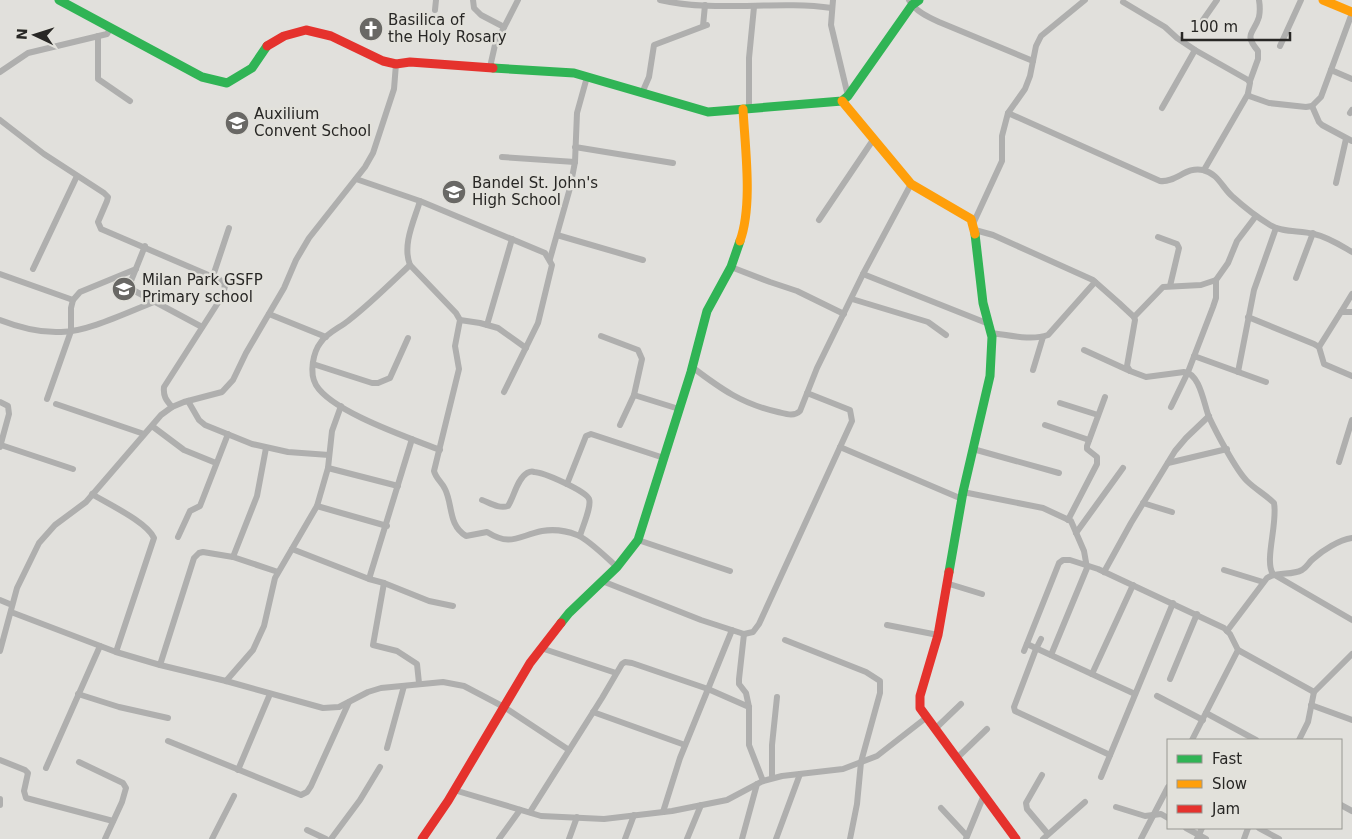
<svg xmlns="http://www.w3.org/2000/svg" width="1352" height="839" font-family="'DejaVu Sans',sans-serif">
<rect width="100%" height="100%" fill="#e1e0dc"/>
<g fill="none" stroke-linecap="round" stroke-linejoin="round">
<g stroke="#afafae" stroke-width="6">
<polyline points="473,0 474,8 481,15 504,27"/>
<path d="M660,0C717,13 775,0 832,8"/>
<polyline points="833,0 831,25 848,96"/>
<path d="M909,0C915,11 928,17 939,22L1033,61"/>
<polyline points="1123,2 1165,27 1177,38 1195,50 1248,80 1250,83 1248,93 1249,96 1269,103 1306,107 1312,106 1321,97 1352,13"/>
<polyline points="435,10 436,0"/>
<polyline points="1203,20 1217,0"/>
<polyline points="703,26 705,5"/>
<polyline points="98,36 98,79 130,101"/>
<polyline points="1280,46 1301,0"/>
<polyline points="490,67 495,45 518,0"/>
<polyline points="1331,70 1352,79"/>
<polyline points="0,72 28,53 107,34 110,29"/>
<path d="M1250,81L1258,59V51C1243,33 1254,34 1259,17C1260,12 1260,6 1259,0"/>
<polyline points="642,93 649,77 654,45 707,25"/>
<polyline points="1312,106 1319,122 1322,125 1352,141"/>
<polyline points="1162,108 1195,50"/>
<polyline points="749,109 749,58 754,7"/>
<path d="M1008,113L1160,181C1176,183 1186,166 1203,170C1219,174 1222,188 1233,197C1244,207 1257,217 1270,225C1283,233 1300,230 1314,234C1328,237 1340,245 1352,252"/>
<polyline points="1350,113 1352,110"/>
<path d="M0,120L44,154L104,193L108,197L107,201L98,222L101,229L220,280L225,286L223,295L164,387C163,396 166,400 172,407"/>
<polyline points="575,147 673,163"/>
<polyline points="502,157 575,162"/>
<polyline points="1204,170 1248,94"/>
<polyline points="356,179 420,201 545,253 552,265 538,323 504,392"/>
<polyline points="1336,183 1346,139"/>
<path d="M420,201C414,221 402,245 410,265L456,313L460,320L455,346L459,369L434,471C436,479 442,482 445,489C453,505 448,525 466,536L487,532C511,547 518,536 542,531C554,529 567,531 577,535C588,539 608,559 617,567"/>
<polyline points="819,220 873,140"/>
<polyline points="973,224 1002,161 1002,136 1008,113 1025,89 1030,76 1036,46 1041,36 1085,0"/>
<path d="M975,230L993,235L1093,280L1119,303L1134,317L1135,320L1127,366L1130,371L1146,377L1184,372C1200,373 1204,405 1209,417C1216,432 1236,470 1247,481C1255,489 1266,495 1274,503C1278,523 1264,561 1273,574L1352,620"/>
<polyline points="557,235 643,260"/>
<polyline points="1158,237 1177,244 1179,248 1170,286"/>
<polyline points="145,246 129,286 131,289 202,327"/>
<polyline points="550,259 570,188 575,162 577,113 587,77"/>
<path d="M410,265C390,284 370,304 348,321C339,328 327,333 321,342C313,352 309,373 316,385C332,412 410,438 440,450"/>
<polyline points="731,267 770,282 797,291 844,314"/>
<polyline points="33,269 77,176"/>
<polyline points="0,274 73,300"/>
<polyline points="863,274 989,324"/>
<polyline points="213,276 229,228"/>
<polyline points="1296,278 1313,233"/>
<polyline points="852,299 928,322 946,335"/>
<polyline points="1341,312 1352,294"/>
<polyline points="269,314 326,337"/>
<polyline points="1134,317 1163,287 1201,285 1216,280 1228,263 1237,241 1256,216"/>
<polyline points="1248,317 1314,344 1319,347 1324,364 1352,376"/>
<path d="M0,320C18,327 41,333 61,332C87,332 128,312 154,302"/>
<polyline points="460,320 480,323 498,328 526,348"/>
<polyline points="487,325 512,239"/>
<path d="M991,333C1009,335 1031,341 1048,335L1095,282"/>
<polyline points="601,336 638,350 642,359 634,395 620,425"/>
<polyline points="1319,347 1341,312 1352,312"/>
<polyline points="1084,350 1130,371"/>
<polyline points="1194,356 1266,382"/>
<polyline points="313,364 372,383 378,383 390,378 408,338"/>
<path d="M692,367C721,389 742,404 778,412C786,414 794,417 800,411L817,368L863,274L911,184"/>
<polyline points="1033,370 1043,337"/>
<polyline points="1238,372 1254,290 1276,228"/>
<polyline points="634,395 679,409"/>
<polyline points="47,399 71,331 71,308 73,300 80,292 136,269"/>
<polyline points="188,401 199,420 205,425 252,444 288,452 329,455"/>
<polyline points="0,402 8,406 9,414 0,447"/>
<polyline points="1060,403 1098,415"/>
<polyline points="56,404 144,434"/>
<polyline points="1171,407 1188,372 1213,307 1216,298 1216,280"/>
<polyline points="1045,425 1089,440"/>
<polyline points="152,426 184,450 216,463"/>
<polyline points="1,445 73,469"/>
<polyline points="840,447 962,499"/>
<polyline points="973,449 1059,473"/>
<polyline points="1339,462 1352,420"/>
<polyline points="1168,463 1227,449"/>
<polyline points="328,468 398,486"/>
<polyline points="567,484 586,436 591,434 664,458"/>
<polyline points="963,492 1043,508 1071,521 1084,551 1087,568 1051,655"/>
<path d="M92,494C108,504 147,522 154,538L116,652"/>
<path d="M482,500C490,503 499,509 508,506C514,497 517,479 527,473C529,472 532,471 534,472C543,472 586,491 589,499C592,506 582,528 580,536"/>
<polyline points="1143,503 1172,512"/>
<polyline points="317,506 387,526"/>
<polyline points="1068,520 1097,464 1097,457 1087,449 1087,446 1105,397"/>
<polyline points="1076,533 1123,468"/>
<polyline points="178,537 190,511 200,506 228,434"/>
<polyline points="638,540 730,571"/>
<polyline points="292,549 369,579 384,583 429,601 453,606"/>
<polyline points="233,557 257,496 266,448"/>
<polyline points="1224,570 1263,582"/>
<polyline points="1104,572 1131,523 1175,451 1186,438 1209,416"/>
<polyline points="369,579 412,439"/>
<polyline points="602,581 701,620 744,634 753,632 759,624 852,421 850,410 807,393"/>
<polyline points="384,583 373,645 397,651 417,664 419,683"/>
<polyline points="946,583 982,594"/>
<polyline points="0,600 12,605"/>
<polyline points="11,612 116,652 160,665 226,681 323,708 339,707 368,692 381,688 443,682 464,686 504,707 569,750"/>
<polyline points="887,625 938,635"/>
<path d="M1227,631L1267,578C1278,571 1291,576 1302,570C1307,567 1309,562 1313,559C1323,550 1339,540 1352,538"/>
<polyline points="744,634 739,679 739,684 746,693 749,707 749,745 763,781"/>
<polyline points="1041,639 1036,649 1014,707 1015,711 1110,755"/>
<polyline points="785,640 866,672 880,681 880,693 861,762 857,804 850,839"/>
<polyline points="1027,644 1135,694"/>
<polyline points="541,648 616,673"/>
<polyline points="0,651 17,588 39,543 55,525 86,502 161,415 172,407 184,402 222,392 233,380 246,353 284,288 296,260 309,238 365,167 373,153 394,89 396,64"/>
<polyline points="1024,651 1059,563 1063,560 1070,560 1098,569 1224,628 1230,634 1238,650 1314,692"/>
<polyline points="160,665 194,558 199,553 203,552 233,557 278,572"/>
<polyline points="1092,674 1133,585"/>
<polyline points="1170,679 1197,614"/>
<polyline points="226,681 253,650 264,626 275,578 317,506 328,468 332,431 341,406"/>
<polyline points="78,694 119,707 168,718"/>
<polyline points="1157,696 1203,720"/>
<polyline points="1311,705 1352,720"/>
<polyline points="593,712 685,745"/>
<polyline points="1206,713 1256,740"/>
<polyline points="935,729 961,704"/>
<polyline points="1192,740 1238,650"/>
<polyline points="1299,740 1308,722 1314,692 1352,654"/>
<polyline points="168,741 301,795 307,792 311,786 349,702"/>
<polyline points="387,748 404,686"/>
<polyline points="957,758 987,729"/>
<polyline points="0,760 25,770 28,773 24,791 26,798 113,821"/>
<polyline points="79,762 123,783 126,788 122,802 105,839"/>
<polyline points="46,768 100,646"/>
<polyline points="238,770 270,694"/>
<polyline points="1042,775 1026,803 1027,809 1048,834"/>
<polyline points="1101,777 1173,603"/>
<polyline points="772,778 772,745 777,697"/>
<polyline points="454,790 541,816 604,819 672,811 727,800 763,781 782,776 843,769 877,756 927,717"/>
<polyline points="0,799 0,805"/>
<polyline points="1341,805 1352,811"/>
<polyline points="1116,807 1145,816 1161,814 1168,818"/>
<polyline points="941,808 967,836"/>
<polyline points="530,812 602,698 622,664 625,662 632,663 708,689 749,707"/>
<polyline points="663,812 680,758 732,630"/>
<polyline points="1186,828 1206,839"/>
<polyline points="1259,828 1279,839"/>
<polyline points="307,830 326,839"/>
<polyline points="212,839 234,796"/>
<polyline points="331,839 360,800 380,767"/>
<polyline points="499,839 520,810"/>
<polyline points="569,839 577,817"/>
<polyline points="625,839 634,815"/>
<polyline points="687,839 701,805"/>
<polyline points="742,839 757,784"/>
<polyline points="776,839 800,774"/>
<polyline points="966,839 984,795"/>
<polyline points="1043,839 1085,802"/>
<polyline points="1141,839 1168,787"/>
<polyline points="1197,839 1202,828"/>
<polyline points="1244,839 1248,828"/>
</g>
<g stroke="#30b455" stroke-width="9">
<polyline points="59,0 202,77 227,83 252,68 267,46"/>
<polyline points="493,68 574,73 708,112 842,101 848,96 912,5 919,0"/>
<polyline points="949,572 963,492 990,376 992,337 983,303 975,234"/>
<polyline points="561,623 569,613 617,567 638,540 691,372 707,311 731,267 740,241"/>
</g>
<g stroke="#ff9f0a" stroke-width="9">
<polyline points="1323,0 1352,12"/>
<polyline points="842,101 911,184 971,219 975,234"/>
<path d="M740,241C753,205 745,148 743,109"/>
</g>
<g stroke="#e5322d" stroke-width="9">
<polyline points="267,46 284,36 306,30 331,36 383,61 396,64 410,62 493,68"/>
<polyline points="949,572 938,635 920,696 920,708 1016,839"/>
<polyline points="422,839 448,801 530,663 561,623"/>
</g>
</g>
<defs>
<g id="church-disc" transform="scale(1.25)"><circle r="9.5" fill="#696865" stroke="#e2e1db"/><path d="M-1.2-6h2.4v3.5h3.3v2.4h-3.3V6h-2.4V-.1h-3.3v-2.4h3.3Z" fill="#fff"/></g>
<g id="school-disc" transform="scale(1.25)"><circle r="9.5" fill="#696865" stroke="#e2e1db"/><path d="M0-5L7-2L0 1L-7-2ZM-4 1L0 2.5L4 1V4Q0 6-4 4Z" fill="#fff"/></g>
</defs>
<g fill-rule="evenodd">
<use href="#church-disc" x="371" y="29"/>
<use href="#school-disc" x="237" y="123"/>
<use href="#school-disc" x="454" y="192"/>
<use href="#school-disc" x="124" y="289"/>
</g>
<g text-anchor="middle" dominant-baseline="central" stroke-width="5" stroke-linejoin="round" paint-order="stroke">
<g font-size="15" fill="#282725" stroke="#e2e1db" text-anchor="start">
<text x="388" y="20">Basilica of<tspan x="388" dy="17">the Holy Rosary</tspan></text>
<text x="254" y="114">Auxilium<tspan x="254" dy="17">Convent School</tspan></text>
<text x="472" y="183">Bandel St. John's<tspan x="472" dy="17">High School</tspan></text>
<text x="142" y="280">Milan Park GSFP<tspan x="142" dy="17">Primary school</tspan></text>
</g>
</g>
<rect x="1167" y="739" width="175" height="90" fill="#e2e1db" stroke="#989792"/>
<rect x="1177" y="755" width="25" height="8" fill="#30b455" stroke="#989792"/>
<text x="1212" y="764" font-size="15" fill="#282725">Fast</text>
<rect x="1177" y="780" width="25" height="8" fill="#ff9f0a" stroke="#989792"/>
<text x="1212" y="789" font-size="15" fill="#282725">Slow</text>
<rect x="1177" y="805" width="25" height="8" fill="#e5322d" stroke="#989792"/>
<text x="1212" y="814" font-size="15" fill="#282725">Jam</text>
<g transform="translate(35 35) rotate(274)" stroke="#e2e1db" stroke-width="4" paint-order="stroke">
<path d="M0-4L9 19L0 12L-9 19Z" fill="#282725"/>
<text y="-8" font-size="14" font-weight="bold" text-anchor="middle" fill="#282725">N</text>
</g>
<path d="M1182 32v8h108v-8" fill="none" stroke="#282725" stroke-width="2.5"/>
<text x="1190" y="32" font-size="15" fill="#282725" stroke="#e2e1db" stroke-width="4" paint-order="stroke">100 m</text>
</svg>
